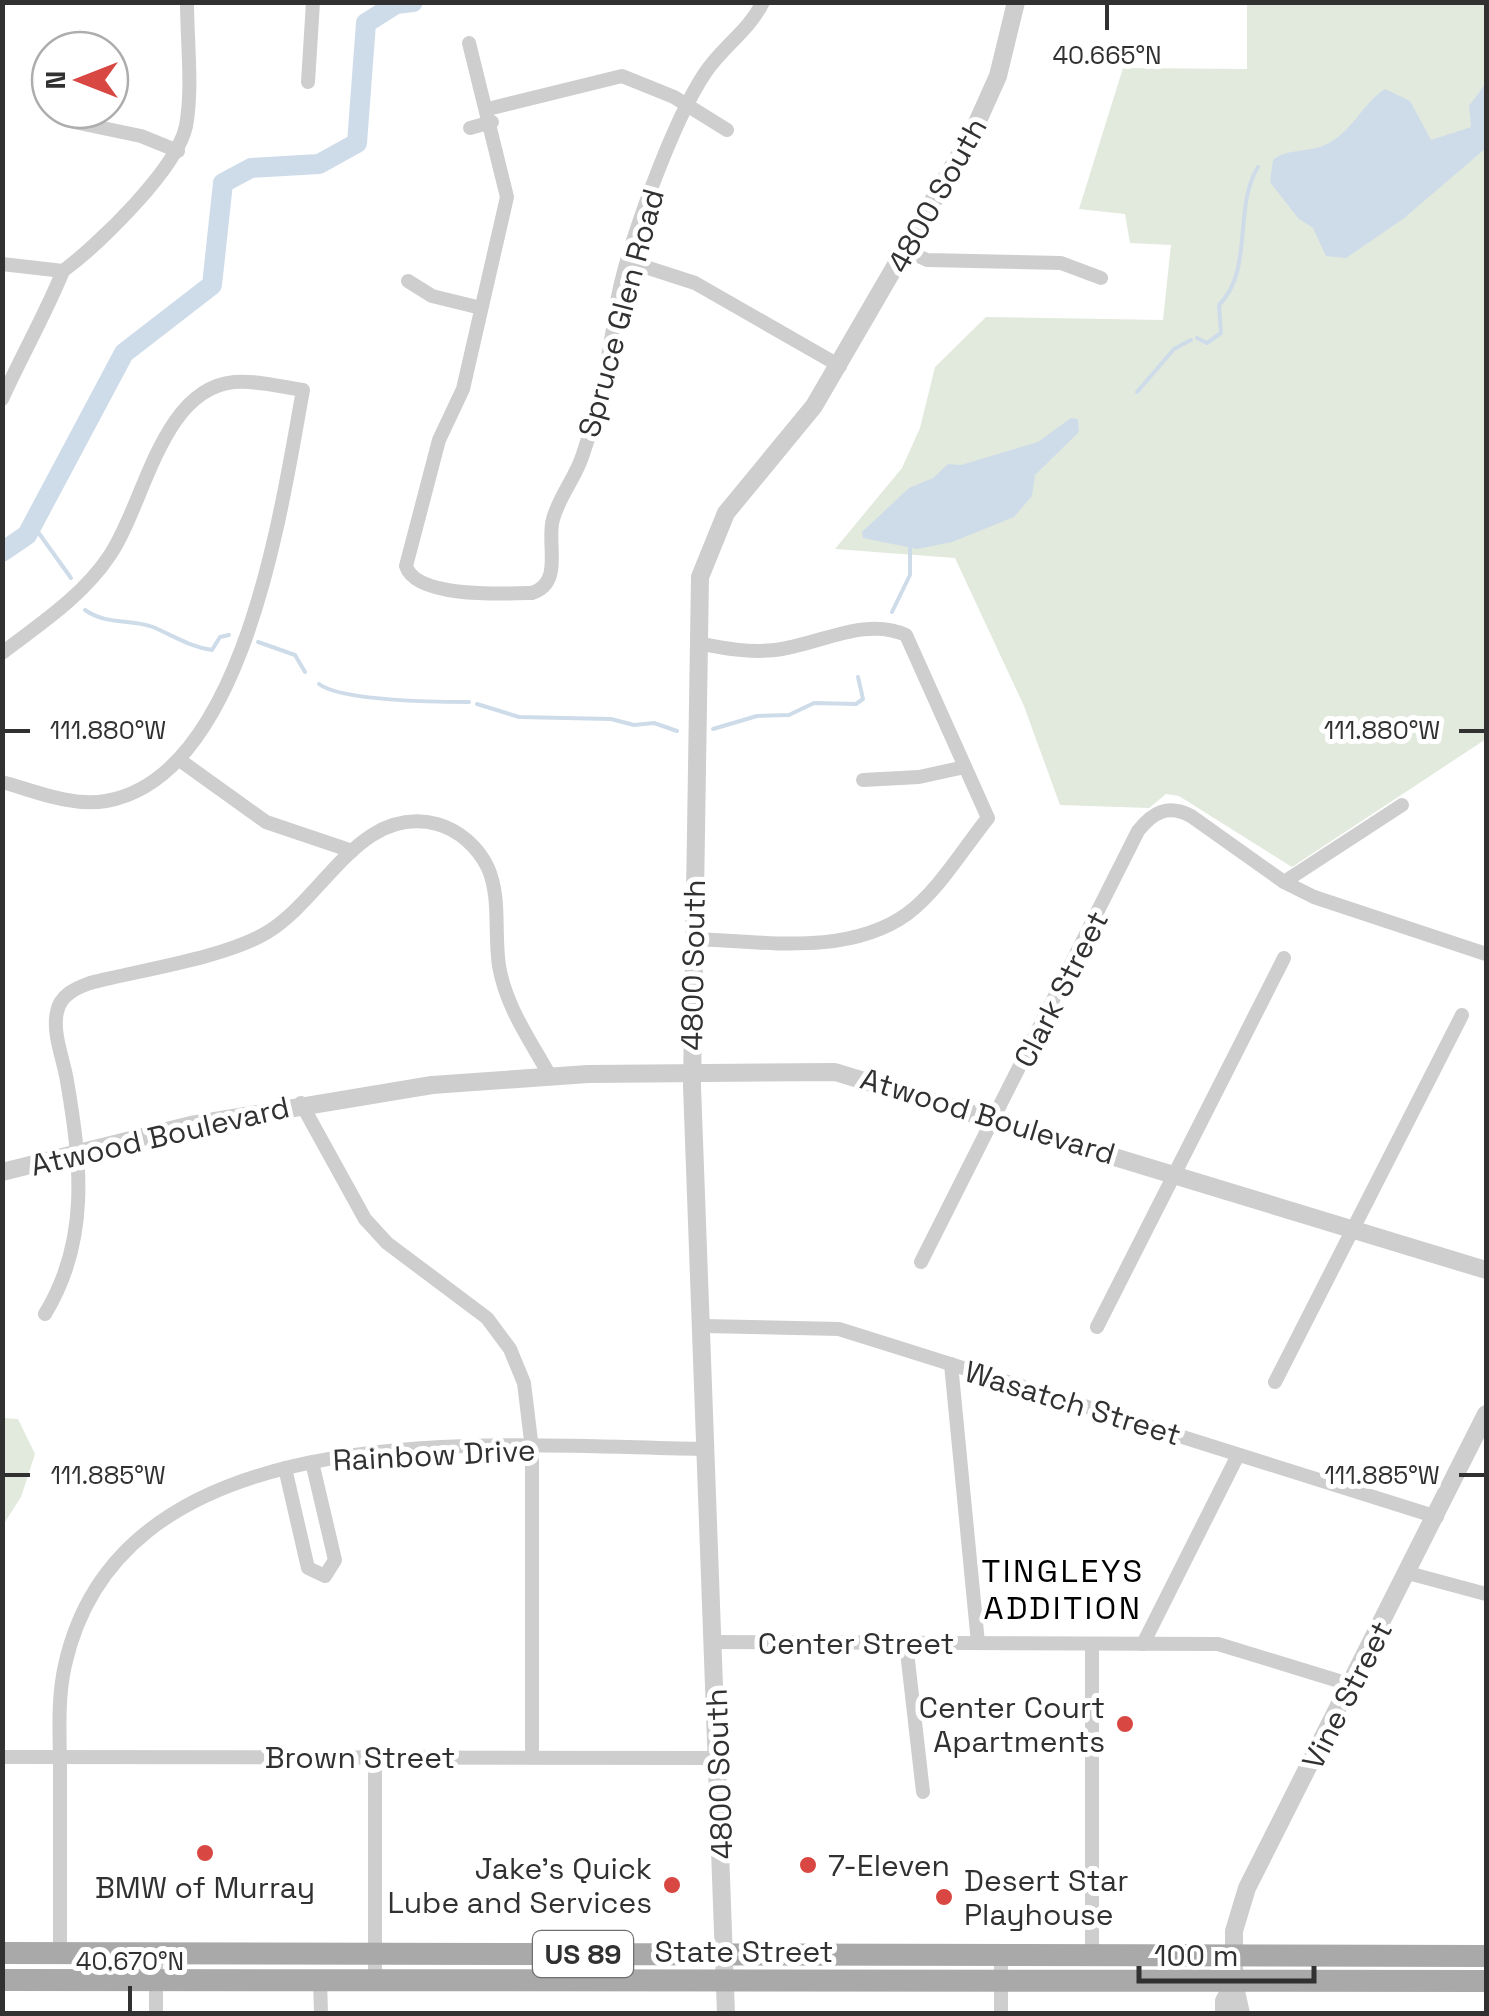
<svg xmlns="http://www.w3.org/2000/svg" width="1489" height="2016" font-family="'Space Grotesk',sans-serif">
<rect width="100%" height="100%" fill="#fff"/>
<g fill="#e2e9dd">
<polygon points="1247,3 1486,3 1486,739 1292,867 1179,796 1166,794 1149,808 1060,805 1024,706 955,558 835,549 902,468 920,428 935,367 986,317 1163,320 1171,245 1130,243 1125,214 1079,209 1123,68 1247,69"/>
<polygon points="3,1418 18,1419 35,1454 21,1497 3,1525"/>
</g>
<g fill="#cedcea">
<path d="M1486,83V148L1403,219L1346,258L1326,256L1313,228L1298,218L1270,182L1273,160C1287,148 1310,153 1327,144C1352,132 1362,104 1385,89L1410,101L1431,140L1471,127L1469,106Z"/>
<polygon points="1071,418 1078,419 1079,432 1035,475 1032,496 1014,517 952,542 917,549 863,538 862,532 909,488 933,478 948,464 961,465 1038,442"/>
</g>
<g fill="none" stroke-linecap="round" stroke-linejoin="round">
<g stroke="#cedcea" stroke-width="4">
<path d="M1197,338L1207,343L1221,333L1219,305C1254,270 1233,207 1258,167"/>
<polyline points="1137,392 1174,349 1191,340"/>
<polyline points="33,525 71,578"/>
<path d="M85,610C108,626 129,618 153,627C174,636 188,646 212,650L220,637L229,635"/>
<polyline points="892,612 910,575 910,547"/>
<polyline points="258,642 295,655 305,672"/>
<path d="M319,684C341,701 437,702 469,702"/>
<polyline points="477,704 519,717 611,719 634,725 654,723 677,731"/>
<polyline points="713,729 757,716 789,715 814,703 856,704 863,699 858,677"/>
</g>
<polyline stroke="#cedcea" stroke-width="20" points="2,552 27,535 124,353 212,285 223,183 251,168 319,164 357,143 366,23 396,4 413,2"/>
<g stroke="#cecece" stroke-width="14">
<path d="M469,43L507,197L463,389L439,440L406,566C416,598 501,594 532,593C564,583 546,543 553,519C559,497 575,478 582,457C599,408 609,359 616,308C625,250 673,121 705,73C723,46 748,32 763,2"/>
<polyline points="308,82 313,2"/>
<polyline points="488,109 622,76 674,97 727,130"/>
<polyline points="74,122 141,136 178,151"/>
<polyline points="470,128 492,122"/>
<polyline points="905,250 927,260 1061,263 1101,278"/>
<polyline points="630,262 695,283 840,366"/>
<path d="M2,264L63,271C98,245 177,169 186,126C193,88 187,42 187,2"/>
<polyline points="408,281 432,296 481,308"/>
<path d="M2,399C22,355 45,315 63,271"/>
<path d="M2,653C40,624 83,596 110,555C145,503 161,389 234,382C257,380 281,387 303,390C282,504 245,777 106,801C72,807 35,791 2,782"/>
<polyline points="181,761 266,822 352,851"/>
<polyline points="863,780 919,777 965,767"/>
<polyline points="1284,882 1402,805"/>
<path d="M693,939C761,941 847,957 907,914C939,890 963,849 988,818L906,635C865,616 818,645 775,650C748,653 723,648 697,643"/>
<polyline points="301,1103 365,1219 387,1243 487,1318 510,1349 524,1383 532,1449 532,1757"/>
<path d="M921,1262L1138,831C1153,812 1168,804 1191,816L1284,882L1314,897L1486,954"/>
<path d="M45,1314C90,1240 81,1163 67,1081C64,1061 52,1033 57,1012C60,995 76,988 90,983C140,970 224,958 266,933C324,899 359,804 437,824C459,830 478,847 488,868C501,898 494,933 499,966C506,1007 530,1040 550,1076"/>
<polyline points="702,1326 839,1329 1437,1517"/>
<polyline points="1097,1327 1284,958"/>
<polyline points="951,1364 978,1643"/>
<polyline points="1275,1382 1462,1015"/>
<polyline points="285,1468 308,1568 325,1576 335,1560 312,1462"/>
<polyline points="1408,1573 1486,1594"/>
<polyline points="714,1642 1218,1644 1352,1685"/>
<polyline points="906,1643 923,1792"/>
<polyline points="1092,1644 1092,1955"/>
<polyline points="1143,1644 1238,1455"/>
<polyline points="2,1757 717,1758"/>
<polyline points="375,1757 375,1980"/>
<path d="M60,1953C60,1893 60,1832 60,1771C60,1736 57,1700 65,1665C123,1404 506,1447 707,1449"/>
<polyline points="156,1954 156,2014"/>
<polyline points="1001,1955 1001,2014"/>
<polyline points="320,1979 321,2014"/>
</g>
<g stroke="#cecece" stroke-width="18">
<polyline points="2,1172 191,1125 432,1085 588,1074 835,1072 1486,1270"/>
<polyline points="726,2014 692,1086 700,577 726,513 814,406 972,134 998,76 1016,2"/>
<polyline points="1224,2014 1224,2001 1234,1982"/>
<polyline points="1241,2014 1234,1982 1234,1931 1247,1888 1486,1414"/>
</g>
<g stroke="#a9a9a9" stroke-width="22">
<polyline points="2,1953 1486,1956"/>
<polyline points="2,1980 1486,1981"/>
</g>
</g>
<path fill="none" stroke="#313131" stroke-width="4" d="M1107,5V30M5,731H30M1459,731H1484M5,1475H30M1459,1475H1484M130,1986V2011"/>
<g fill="#d84742" stroke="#fff" stroke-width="4">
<circle cx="1125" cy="1724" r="10"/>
<circle cx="205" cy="1853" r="10"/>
<circle cx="808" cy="1865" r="10"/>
<circle cx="672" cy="1885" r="10"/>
<circle cx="944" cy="1897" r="10"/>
</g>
<g text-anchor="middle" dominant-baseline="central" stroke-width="10" stroke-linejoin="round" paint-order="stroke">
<rect fill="#fff" stroke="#6f6f6f" stroke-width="2.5" x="533" y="1931" width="100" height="46" rx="8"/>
<g font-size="28" font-weight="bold" fill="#313131">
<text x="583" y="1954">US 89</text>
</g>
<g font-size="30" fill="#313131" stroke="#fff">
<text transform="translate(937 195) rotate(-61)">4800 South</text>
<text transform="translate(621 313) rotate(-75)">Spruce Glen Road</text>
<text transform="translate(693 965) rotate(-89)">4800 South</text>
<text transform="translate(1061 989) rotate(-63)">Clark Street</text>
<text transform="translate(988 1116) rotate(17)">Atwood Boulevard</text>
<text transform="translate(160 1136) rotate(-13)">Atwood Boulevard</text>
<text transform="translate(1073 1403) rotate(17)">Wasatch Street</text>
<text transform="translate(434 1455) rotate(-3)">Rainbow Drive</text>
<text x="856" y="1643">Center Street</text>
<text transform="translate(1347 1695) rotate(-63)">Vine Street</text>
<text x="360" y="1757">Brown Street</text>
<text transform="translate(719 1774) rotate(-92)">4800 South</text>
<text x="744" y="1951">State Street</text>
</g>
<g font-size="30" fill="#313131" stroke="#fff" text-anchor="end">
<text x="1105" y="1707">Center Court<tspan x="1105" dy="34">Apartments</tspan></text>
<text x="828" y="1865" text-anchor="start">7-Eleven</text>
<text x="652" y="1868">Jake's Quick<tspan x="652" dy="34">Lube and Services</tspan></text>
<text x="964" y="1880" text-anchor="start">Desert Star<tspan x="964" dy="34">Playhouse</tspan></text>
<text x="205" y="1887" text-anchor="middle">BMW of Murray</text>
</g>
<g font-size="32" letter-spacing="2.5" fill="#000" stroke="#fff">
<text x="1063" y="1571">TINGLEYS<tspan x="1063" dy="37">ADDITION</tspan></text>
</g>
</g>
<g font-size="25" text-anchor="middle" fill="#313131" stroke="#fff" stroke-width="10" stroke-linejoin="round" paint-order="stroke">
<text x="1107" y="64">40.665°N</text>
<text x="1382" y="739">111.880°W</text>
<text x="108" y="739">111.880°W</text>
<text x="108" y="1484">111.885°W</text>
<text x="1382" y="1484">111.885°W</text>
<text x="130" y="1970">40.670°N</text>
</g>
<rect width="1489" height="2016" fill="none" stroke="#313131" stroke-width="10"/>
<g transform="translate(80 80) rotate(270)"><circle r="48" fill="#ffffff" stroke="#adadad" stroke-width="2.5"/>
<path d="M0-8L18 38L0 25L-18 38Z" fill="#d84742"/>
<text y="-15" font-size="28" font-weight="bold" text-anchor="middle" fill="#313131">N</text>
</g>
<path d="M1139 1966v15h175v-15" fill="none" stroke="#313131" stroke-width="5"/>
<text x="1154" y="1966" font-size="30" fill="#313131" stroke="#ffffff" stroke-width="8" paint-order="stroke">100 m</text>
</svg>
